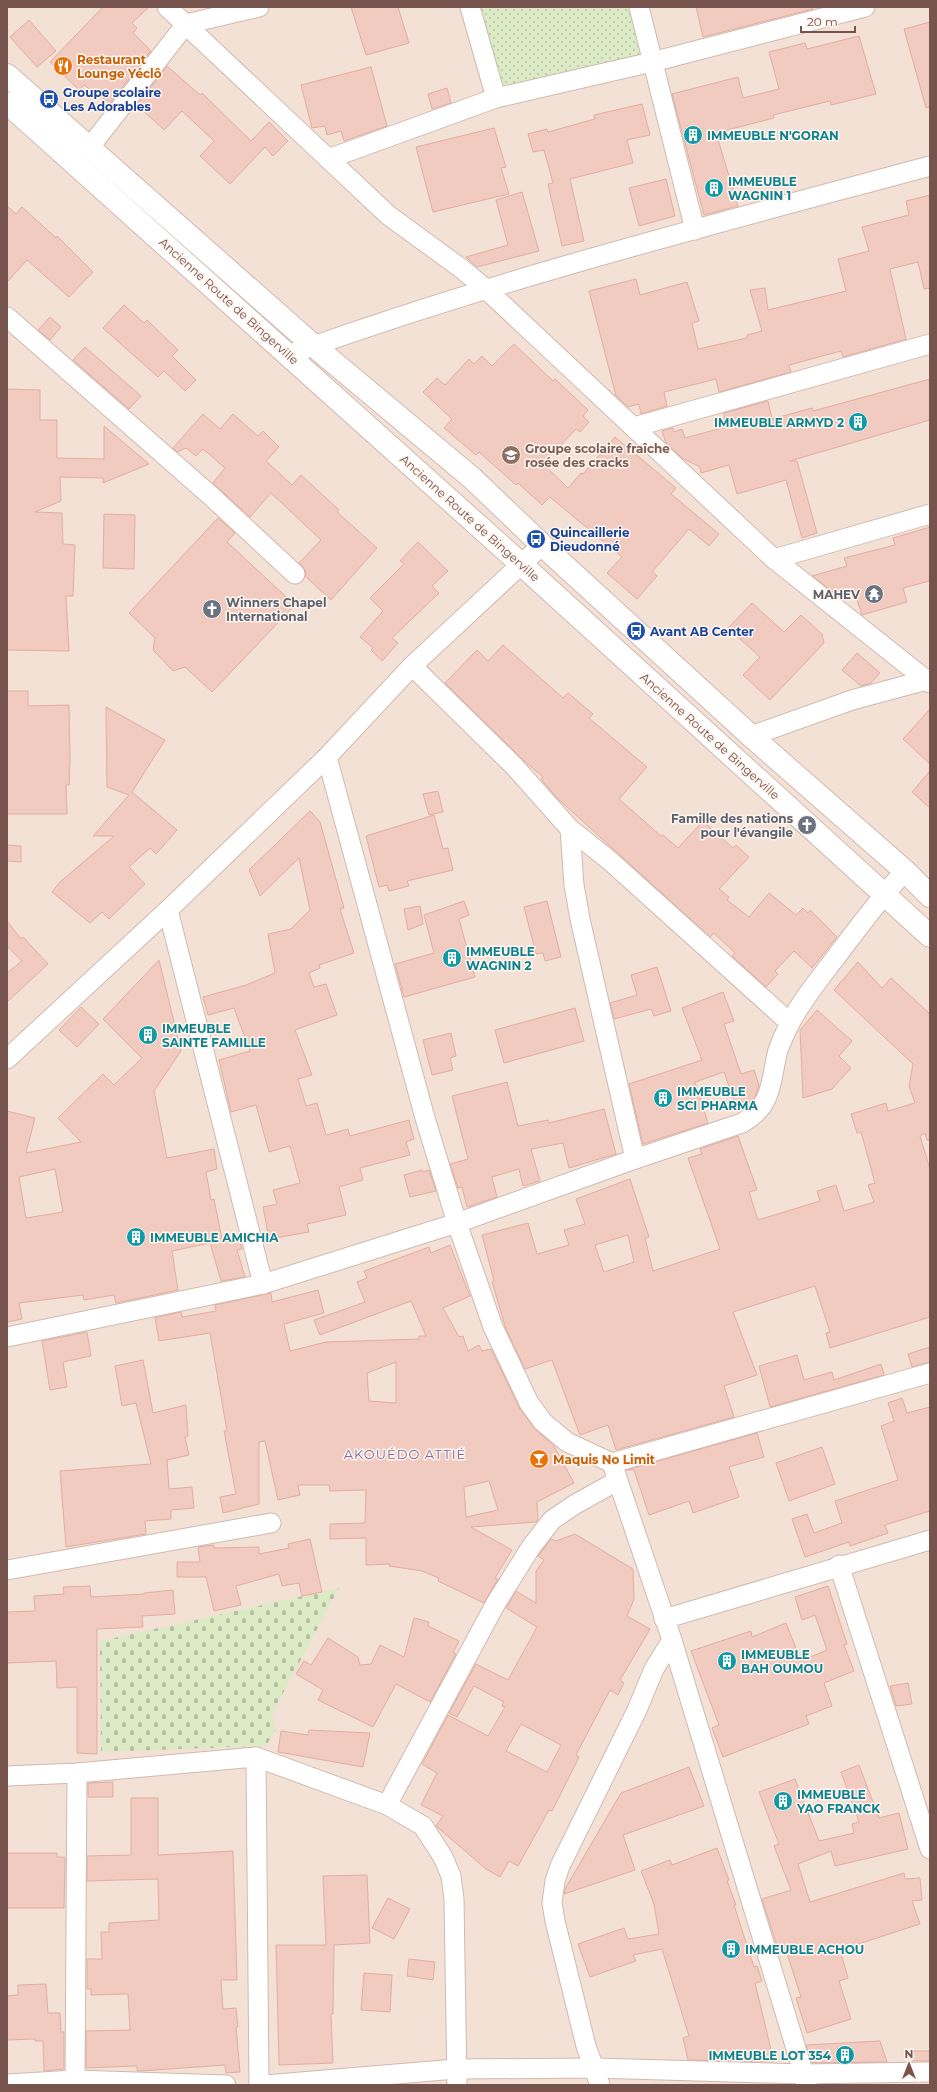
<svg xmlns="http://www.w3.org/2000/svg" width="937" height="2092" font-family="Montserrat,sans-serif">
<defs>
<pattern id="grass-dots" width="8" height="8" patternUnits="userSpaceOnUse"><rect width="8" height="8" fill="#dceac6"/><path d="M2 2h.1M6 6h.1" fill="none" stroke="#b7c0a3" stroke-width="1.8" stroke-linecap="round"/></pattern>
<pattern id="cemetery-stones" width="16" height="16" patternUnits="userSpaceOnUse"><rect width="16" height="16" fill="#dceac6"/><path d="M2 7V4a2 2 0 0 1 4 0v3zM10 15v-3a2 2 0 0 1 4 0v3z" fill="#b7c0a3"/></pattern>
</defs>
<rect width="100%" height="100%" fill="#fcf0e8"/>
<rect fill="#f4e1d6" x="7" y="7" width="923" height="2078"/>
<polygon fill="url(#grass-dots)" points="477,7 637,7 646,54 500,90"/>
<polygon fill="url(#cemetery-stones)" points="339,1588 272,1714 276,1729 266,1746 101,1752 100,1641"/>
<g fill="#f1cac0" stroke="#e4ada0" fill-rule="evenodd">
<polygon points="103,7 149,7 132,23 137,28 133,33 151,51 110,103 84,85 79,90 50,62"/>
<polygon points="351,7 398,7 409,43 366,55"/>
<polygon points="696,7 813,7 813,9 703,37"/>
<polygon points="29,20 56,51 37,67 10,37"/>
<polygon points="930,22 930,107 926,108 904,29"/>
<polygon points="859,36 876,94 831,105 830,101 773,115 774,118 716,133 738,206 704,215 672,94 738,77 743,98 779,89 769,52 805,43 807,49"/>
<polygon points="167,66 200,95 202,93 251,141 269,122 288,141 273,156 265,147 230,184 200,156 214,141 182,111 164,130 137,105"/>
<polygon points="371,67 387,126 344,141 341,131 327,135 325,126 312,128 301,85"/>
<polygon points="447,88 451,103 432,109 428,94"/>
<polygon points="642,104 650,135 627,140 633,163 570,179 584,241 562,246 548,184 553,183 544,150 533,152 528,134 547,129 548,132 595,119 594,115"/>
<polygon points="494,128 506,167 501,168 509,194 433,212 416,147"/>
<polygon points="666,179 675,216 639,226 629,188"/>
<polygon points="522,192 539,251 477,267 466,257 508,245 496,200"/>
<polygon points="930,195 930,288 924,289 918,262 890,269 906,339 843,357 841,351 789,365 791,372 719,392 716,379 664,392 667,406 641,414 639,404 628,407 616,396 589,291 636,279 640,295 687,282 699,321 692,323 698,349 747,338 747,335 762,331 750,290 765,288 768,310 846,291 838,259 869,251 862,227 909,215 906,201"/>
<polygon points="7,206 16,214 22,207 56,238 57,236 93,272 69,297 27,260 7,282"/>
<polygon points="124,305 144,323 147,320 178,350 172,356 196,380 185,391 164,371 158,377 103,328"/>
<polygon points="50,317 61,327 50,340 38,330"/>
<polygon points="514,344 553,381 555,379 588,410 583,416 589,422 580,432 576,429 543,464 568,488 581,473 583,474 615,437 676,488 671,494 719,534 709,546 689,529 652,572 657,576 637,599 607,573 622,557 550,497 542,505 518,483 516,485 479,452 476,455 444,428 452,419 423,392 437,378 445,385 469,359 474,364 482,356 492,366"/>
<polygon points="85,347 141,396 129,409 73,360"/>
<polygon points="930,379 930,420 790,461 797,461 817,533 802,538 786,480 737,494 729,465 701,473 700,467 682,458 666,443 662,431 673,428 674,432 682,429 685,438 725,427 724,413 768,401 772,419 812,408 813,411"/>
<polygon points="7,389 40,390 40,420 57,420 57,458 104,459 104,426 149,464 103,483 103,478 60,477 61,501 35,512 62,513 63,544 75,545 73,596 66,596 69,651 7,650"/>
<polygon points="203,414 220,429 233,414 258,436 263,431 279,447 266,461 292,485 301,475 339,510 337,512 377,548 331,600 306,577 305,570 299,563 321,540 271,493 250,517 213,483 225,468 203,449 196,456 186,448 177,452 173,448"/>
<polygon points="104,514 135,515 134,569 103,568"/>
<polygon points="218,518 235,533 227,542 295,605 212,692 185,667 173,671 153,650 155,638 129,613"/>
<polygon points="930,527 930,581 903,588 907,602 862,615 854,591 837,595 812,576 847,566 844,558 895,545 893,538"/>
<polygon points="418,542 448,571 432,586 439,593 392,638 398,643 382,661 371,650 373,648 360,637 383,611 370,598 404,564 400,561"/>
<polygon points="752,603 784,632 801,615 822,634 824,643 770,700 743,675 760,657 728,628"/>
<polygon points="503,645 563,698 568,693 593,714 589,718 647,767 619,799 661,836 663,835 678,848 703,821 733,848 736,845 749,857 719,889 729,897 727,900 749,917 769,893 796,915 803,908 808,913 810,910 837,937 812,968 794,951 775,971 778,974 766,987 732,956 735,953 714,933 710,937 556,797 541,779 543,777 522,759 445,683 477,650 488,661"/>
<polygon points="857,653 880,673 871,683 861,686 842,670"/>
<polygon points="7,691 28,691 28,706 69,705 70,760 69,785 66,785 67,814 7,814"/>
<polygon points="106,707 165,740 132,792 177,830 156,854 150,848 129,867 145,884 109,919 102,912 90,923 52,892 60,882 114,836 93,836 129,795 107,787"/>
<polygon points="930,709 930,764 903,739"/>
<polygon points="930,771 930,808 912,792"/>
<polygon points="438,791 443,812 429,815 423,794"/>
<polygon points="310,811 320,822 344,908 340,909 354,953 319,965 320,968 309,973 314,987 326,984 337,1015 295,1030 312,1075 298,1079 306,1106 317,1103 326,1135 348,1129 350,1136 409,1120 414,1139 406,1142 410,1155 360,1168 363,1180 339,1187 346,1215 307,1224 309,1232 269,1239 263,1207 277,1204 273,1190 300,1183 290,1146 269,1152 256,1105 231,1112 219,1060 250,1051 234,1008 208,1015 203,997 246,985 275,973 268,934 291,929 310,910 299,858 260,896 249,870"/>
<polygon points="434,815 443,849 448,848 453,870 407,881 409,886 389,891 387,885 379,887 366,836"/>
<polygon points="7,845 21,846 21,862 7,861"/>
<polygon points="464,901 469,915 459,919 475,977 404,997 395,964 434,953 424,915"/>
<polygon points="547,901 561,957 545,961 543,953 536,954 524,907"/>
<polygon points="420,906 423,924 408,930 404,909"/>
<polygon points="7,921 21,939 23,937 48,964 7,1002 7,973 22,961 7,946"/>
<path d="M159,960L181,1051L154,1091L167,1158L214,1149L217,1169L206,1172L211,1200L214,1199L222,1239L238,1235L242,1249L237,1250L245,1277L221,1281L210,1243L172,1251L178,1290L116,1303L114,1295L84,1300L83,1295L19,1303L22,1319L7,1322V1111L35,1118L26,1153L81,1142L58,1118L103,1074L114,1085L142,1058L103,1019ZM55,1169L63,1212L26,1218L19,1177Z"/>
<path d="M858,962L882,988L891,978L930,1014V1140H927L925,1133L920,1136L930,1169V1317L830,1348L826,1333L830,1332L815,1286L733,1312L757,1375L724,1386L734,1417L616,1450L608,1425L580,1435L552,1360L525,1369L506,1329L492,1282L494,1281L482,1235L528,1223L537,1254L569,1245L564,1230L585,1224L576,1199L630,1179L649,1237L645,1238L653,1271L720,1249L688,1158L702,1154L700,1149L738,1136L757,1190L749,1192L758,1220L820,1201L817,1191L836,1185L844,1211L874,1202L868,1185L875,1183L861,1132L857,1133L851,1114L886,1103L888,1111L915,1103L909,1086L913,1064L834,990ZM628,1235L634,1262L604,1272L595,1245Z"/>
<polygon points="657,967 671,1011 654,1016 651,1009 614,1019 610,1003 637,995 631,975"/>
<polygon points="723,992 734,1021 724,1024 741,1074 754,1070 759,1085 756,1095 750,1103 736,1107 724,1072 695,1082 708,1123 643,1144 629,1084 702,1060 682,1008"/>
<polygon points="81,1007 99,1024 77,1047 59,1030"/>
<polygon points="575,1008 584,1041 504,1063 495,1030"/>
<polygon points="817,1010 852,1041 839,1056 851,1068 832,1089 803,1098 800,1030"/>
<polygon points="451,1033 456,1056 450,1058 453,1070 432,1075 423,1040"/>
<polygon points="507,1082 518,1126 548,1120 549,1123 604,1109 616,1154 569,1168 563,1143 531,1149 540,1181 523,1186 519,1169 492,1177 497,1197 467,1207 462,1187 458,1188 450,1164 468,1159 452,1096"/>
<polygon points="422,1170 423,1172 429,1170 436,1191 410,1197 404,1175"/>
<path d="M450,1245L470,1296L443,1308L459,1337L463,1336L468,1351L479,1345L482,1351L491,1349L520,1409L536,1430L554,1446L574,1483L537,1502L538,1520L536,1522L471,1527L512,1550L495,1578L498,1579L484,1603L438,1581L439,1578L422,1571L389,1566L390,1564L366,1565V1538L330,1539V1524L365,1523L366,1490L330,1491L329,1485H298L300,1495L278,1500L265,1441L259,1442V1504L223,1513L220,1497L236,1494L224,1431H227L210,1333L159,1341L155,1318L181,1312L182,1317L216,1311L215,1305L271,1293L272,1302L318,1290L324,1313L284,1324L290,1351L326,1342L419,1339V1336H426L411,1301L320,1335L314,1320L365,1302L357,1282L367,1278L364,1271L429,1247L431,1253ZM396,1362V1403L369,1401L367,1373ZM489,1481L498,1510L466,1517L464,1487Z"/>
<polygon points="87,1332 91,1356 63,1362 67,1387 50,1390 42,1341"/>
<polygon points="930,1347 930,1362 912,1367 908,1354"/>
<polygon points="797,1355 804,1380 832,1372 834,1380 881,1364 884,1375 770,1407 759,1366"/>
<polygon points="143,1360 153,1413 186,1405 188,1436 185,1437 189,1455 167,1460 169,1489 192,1487 194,1508 171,1510 171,1519 145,1521 146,1534 66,1547 60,1471 151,1464 136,1403 122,1406 115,1366"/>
<polygon points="902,1398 907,1413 930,1407 930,1511 885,1525 888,1533 850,1546 849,1542 805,1557 792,1519 807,1514 814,1533 842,1523 835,1501 898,1480 881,1426 894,1421 888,1403"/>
<polygon points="757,1433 764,1457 729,1467 739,1497 693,1513 689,1501 649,1515 634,1470 626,1470"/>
<polygon points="822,1447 835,1484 789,1501 776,1463"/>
<path d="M575,1534L633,1569L634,1599L627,1616L650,1629L620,1680L624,1683L618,1695L610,1690L576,1755L579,1757L552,1811L549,1810L518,1866L509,1861L500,1877L486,1869L436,1826L443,1816L421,1805L437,1773L422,1764L448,1715L488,1736L505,1707L502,1706L504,1702L474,1686L457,1717L449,1713L476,1664L508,1680L537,1627L506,1608L516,1591L536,1603V1571L544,1560L538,1556L551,1539L556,1541ZM521,1724L561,1745L547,1772L506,1751Z"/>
<polygon points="310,1539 322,1592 302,1596 299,1583 282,1586 279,1574 236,1586 241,1605 214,1611 206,1577 177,1577 177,1562 200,1562 198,1547 214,1545 214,1548 259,1547 259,1554 289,1548 288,1544"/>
<polygon points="90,1586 91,1597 144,1594 144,1593 173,1590 175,1614 142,1616 143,1627 97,1629 97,1754 77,1753 77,1687 57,1688 56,1661 7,1663 7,1612 35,1611 34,1596 64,1594 63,1587"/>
<polygon points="828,1586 847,1644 844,1645 854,1671 824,1683 832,1706 806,1716 809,1724 723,1757 712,1728 719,1725 691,1651 751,1631 752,1637 786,1623 801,1661 827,1650 815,1615 802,1620 795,1597"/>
<polygon points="414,1618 429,1622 428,1626 459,1641 453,1653 456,1654 430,1702 396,1684 373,1727 318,1700 323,1690 296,1674 304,1661 311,1665 328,1638 358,1657 360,1665 371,1664 380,1645 404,1657"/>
<polygon points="908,1683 912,1704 896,1706 890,1686"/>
<polygon points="309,1730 370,1733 363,1767 278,1752 281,1731 308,1735"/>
<polygon points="859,1765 879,1818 899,1813 908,1849 835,1866 831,1851 798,1864 810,1902 904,1873 905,1879 920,1878 922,1900 912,1901 920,1924 840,1950 848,1978 839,1981 851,2019 807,2033 796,1998 801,1997 786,1950 779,1952 762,1899 791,1890 774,1846 779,1844 759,1792 795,1779 819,1841 854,1833 852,1824 859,1822 841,1772"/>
<polygon points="689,1767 704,1806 623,1835 635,1870 564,1894 565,1889 621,1793"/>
<polygon points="113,1782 113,1797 88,1797 88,1783"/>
<polygon points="131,1798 158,1798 158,1855 233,1851 237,1980 221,1980 223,2009 236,2008 238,2027 236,2027 240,2072 226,2073 225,2065 141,2071 137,2071 137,2066 86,2068 86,2031 130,2030 128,1994 91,1995 91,1989 87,1989 87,1959 102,1959 101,1932 109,1932 109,1923 159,1920 158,1879 87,1881 87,1856 131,1855"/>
<polygon points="717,1848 729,1880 727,1881 736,1905 734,1905 754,1967 757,1966 762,1981 755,1983 774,2062 688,2060 683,2038 689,2036 662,1949 633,1955 636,1961 590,1977 578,1944 624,1928 628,1939 659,1934 654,1904 641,1871 670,1860 672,1865"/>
<polygon points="7,1853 57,1853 57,1857 65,1857 64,1908 7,1908"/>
<polygon points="367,1875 370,1943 334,1945 333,2014 331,2014 333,2063 279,2065 276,1945 326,1945 323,1876"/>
<polygon points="388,1898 410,1909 394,1939 372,1928"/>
<polygon points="409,1959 435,1962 433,1980 407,1976"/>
<polygon points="364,1973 392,1975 390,2012 361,2010"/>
<polygon points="46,1984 48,2013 60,2013 61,2032 64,2032 64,2069 44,2071 43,2041 35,2041 35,2039 7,2040 7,1996 18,1995 18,1985"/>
<polygon points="880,2041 887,2062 812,2063 806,2045"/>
<rect x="913" y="2051" width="17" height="10"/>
</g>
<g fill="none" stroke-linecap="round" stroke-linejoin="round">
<g stroke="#d0b9b0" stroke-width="21">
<g id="minor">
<polyline points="167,7 388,215 462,269 487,290 774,559 930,683"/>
<polyline points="470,7 496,98"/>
<polyline points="639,7 695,230"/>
<polyline points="89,148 186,24 259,7"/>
<polyline points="328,159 496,98 652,62 865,7"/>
<polyline points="7,317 211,496 295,574"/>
<path d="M288,355C498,279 715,224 930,166"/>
<polyline points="634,427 930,344"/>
<polyline points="774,559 930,514"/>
<polyline points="412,666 514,766 570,829 609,860 790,1023"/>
<polyline points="751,736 852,700 930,679"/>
<polyline points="327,757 425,1118 457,1223 493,1327 529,1403 543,1422 567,1442 612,1463 930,1373"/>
<polyline points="570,829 574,885 580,919 635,1159"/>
<polyline points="168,910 263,1284"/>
<polyline points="7,1059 168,910 327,757 412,666 542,545"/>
<path d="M7,1337L263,1284L457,1223L635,1159L742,1123C774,1105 770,1081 778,1050C781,1042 785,1033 789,1025C801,1001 820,978 836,957C858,928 880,898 905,871"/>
<polyline points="612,1463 672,1640 807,2085"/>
<polyline points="839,1565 930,1849"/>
<polyline points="7,1570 271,1523"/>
<polyline points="664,1619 930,1540"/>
<polyline points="256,1757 259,2085"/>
<polyline points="7,1776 77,1773 256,1757 387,1805 423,1826 443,1857 451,1876 454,1899 457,2085"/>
<polyline points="387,1805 496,1603 531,1547 552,1520 574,1505 617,1481"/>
<polyline points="75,2080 77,1773"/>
<polyline points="7,2084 75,2080 226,2085"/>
<polyline points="265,2085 456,2069 595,2068 803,2074 930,2072"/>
<polyline points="600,2085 586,2046 555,1921 552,1903 555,1881 560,1866 637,1710 654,1669 672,1640"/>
</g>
</g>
<g stroke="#d0b9b0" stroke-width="24">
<g id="tertiary">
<polyline points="7,75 314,346 472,478 542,545 751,736 905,871 930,896"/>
<polyline points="7,103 521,564 930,936"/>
</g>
</g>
<use href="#minor" stroke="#fff" stroke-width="19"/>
<use href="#tertiary" stroke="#fff" stroke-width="22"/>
</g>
<defs>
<g id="restaurant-disc" transform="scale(1)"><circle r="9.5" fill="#e8710a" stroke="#fff5ef"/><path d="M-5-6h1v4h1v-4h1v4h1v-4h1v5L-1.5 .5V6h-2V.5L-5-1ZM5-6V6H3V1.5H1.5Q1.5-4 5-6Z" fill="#fff"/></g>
<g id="bus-disc" transform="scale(1)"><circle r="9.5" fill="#1a4fb4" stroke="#fff5ef"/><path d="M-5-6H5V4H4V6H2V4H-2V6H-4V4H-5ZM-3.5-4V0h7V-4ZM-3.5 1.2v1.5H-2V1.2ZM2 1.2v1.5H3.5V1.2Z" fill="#fff"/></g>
<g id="building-disc" transform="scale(1)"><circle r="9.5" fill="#0f9aa8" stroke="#fff5ef"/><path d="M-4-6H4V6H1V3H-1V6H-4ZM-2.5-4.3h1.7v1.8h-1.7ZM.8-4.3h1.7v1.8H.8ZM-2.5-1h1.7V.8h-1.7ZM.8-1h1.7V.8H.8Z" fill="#fff"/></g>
<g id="school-disc" transform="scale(1)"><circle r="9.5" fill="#8d6e63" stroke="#fff5ef"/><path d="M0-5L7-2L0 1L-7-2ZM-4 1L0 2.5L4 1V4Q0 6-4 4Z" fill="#fff"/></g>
<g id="temple-disc" transform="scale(1)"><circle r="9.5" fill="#6b7280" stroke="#fff5ef"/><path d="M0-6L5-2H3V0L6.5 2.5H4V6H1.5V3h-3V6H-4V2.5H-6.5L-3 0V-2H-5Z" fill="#fff"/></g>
<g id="church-disc" transform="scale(1)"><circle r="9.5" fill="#6b7280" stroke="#fff5ef"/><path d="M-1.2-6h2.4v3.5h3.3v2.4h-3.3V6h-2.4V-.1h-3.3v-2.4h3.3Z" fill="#fff"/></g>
<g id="bar-disc" transform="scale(1)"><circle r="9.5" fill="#e8710a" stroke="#fff5ef"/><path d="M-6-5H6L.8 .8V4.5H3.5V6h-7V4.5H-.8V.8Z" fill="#fff"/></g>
</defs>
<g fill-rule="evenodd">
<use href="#restaurant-disc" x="63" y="66"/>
<use href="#bus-disc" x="49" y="99"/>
<use href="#building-disc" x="693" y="135"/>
<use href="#building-disc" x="714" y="188"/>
<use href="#building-disc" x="858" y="422"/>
<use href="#school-disc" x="511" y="455"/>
<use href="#bus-disc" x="536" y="539"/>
<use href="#temple-disc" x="874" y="594"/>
<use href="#church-disc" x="212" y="609"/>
<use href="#bus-disc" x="636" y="631"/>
<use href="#church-disc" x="807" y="825"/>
<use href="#building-disc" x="452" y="958"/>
<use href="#building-disc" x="148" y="1035"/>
<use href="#building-disc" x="663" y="1098"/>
<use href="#building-disc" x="136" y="1237"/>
<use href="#bar-disc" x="539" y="1459"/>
<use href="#building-disc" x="727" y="1661"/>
<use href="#building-disc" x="783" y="1801"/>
<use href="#building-disc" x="731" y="1949"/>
<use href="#building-disc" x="845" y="2055"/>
</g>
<g text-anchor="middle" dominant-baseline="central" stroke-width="3" stroke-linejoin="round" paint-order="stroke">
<g font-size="12" font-weight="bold" fill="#c56008" stroke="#fff5ef" text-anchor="start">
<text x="77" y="59">Restaurant<tspan x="77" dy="14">Lounge Yéclô</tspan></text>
<text x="553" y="1459">Maquis No Limit</text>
</g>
<g font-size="12" font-weight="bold" fill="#164399" stroke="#fff5ef" text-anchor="start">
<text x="63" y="92">Groupe scolaire<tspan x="63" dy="14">Les Adorables</tspan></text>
<text x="550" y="532">Quincaillerie<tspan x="550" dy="14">Dieudonné</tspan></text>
<text x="650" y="631">Avant AB Center</text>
</g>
<g font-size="12" font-weight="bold" fill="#0d838f" stroke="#fff5ef" text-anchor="start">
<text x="707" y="135">IMMEUBLE N'GORAN</text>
<text x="728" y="181">IMMEUBLE<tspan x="728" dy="14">WAGNIN 1</tspan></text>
<text x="844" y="422" text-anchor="end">IMMEUBLE ARMYD 2</text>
<text x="466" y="951">IMMEUBLE<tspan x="466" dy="14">WAGNIN 2</tspan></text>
<text x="162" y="1028">IMMEUBLE<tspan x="162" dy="14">SAINTE FAMILLE</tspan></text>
<text x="677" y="1091">IMMEUBLE<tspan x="677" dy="14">SCI PHARMA</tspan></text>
<text x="150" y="1237">IMMEUBLE AMICHIA</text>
<text x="741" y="1654">IMMEUBLE<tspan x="741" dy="14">BAH OUMOU</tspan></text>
<text x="797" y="1794">IMMEUBLE<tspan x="797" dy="14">YAO FRANCK</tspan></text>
<text x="745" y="1949">IMMEUBLE ACHOU</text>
<text x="831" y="2055" text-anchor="end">IMMEUBLE LOT 354</text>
</g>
<g font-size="12" fill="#76534c" stroke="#fff5ef">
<text transform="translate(229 301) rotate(42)">Ancienne Route de Bingerville</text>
<text transform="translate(470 518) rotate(42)">Ancienne Route de Bingerville</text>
<text transform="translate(710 736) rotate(42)">Ancienne Route de Bingerville</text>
</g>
<g font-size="12" font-weight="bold" fill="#785e54" stroke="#fff5ef" text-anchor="start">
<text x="525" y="448">Groupe scolaire fraîche<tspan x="525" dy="14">rosée des cracks</tspan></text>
</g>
<g font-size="12" font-weight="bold" fill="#5b616d" stroke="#fff5ef" text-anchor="end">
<text x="860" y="594">MAHEV</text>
<text x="226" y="602" text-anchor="start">Winners Chapel<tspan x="226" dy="14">International</tspan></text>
<text x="793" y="818">Famille des nations<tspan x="793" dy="14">pour l'évangile</tspan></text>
</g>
<g font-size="13" letter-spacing="1" fill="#7f6899" stroke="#fff5ef">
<text x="405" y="1454">AKOUÉDO ATTIÉ</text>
</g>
</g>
<rect width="937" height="2092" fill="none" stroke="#76534c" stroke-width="16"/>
<g transform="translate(909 2064)" stroke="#fff5ef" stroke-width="3" paint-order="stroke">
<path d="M0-3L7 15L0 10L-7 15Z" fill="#76534c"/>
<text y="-6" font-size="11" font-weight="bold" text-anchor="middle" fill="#76534c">N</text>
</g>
<path d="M801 26v6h54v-6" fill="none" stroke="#76534c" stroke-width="2"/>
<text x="807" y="26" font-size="12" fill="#76534c" stroke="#fff5ef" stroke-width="3" paint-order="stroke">20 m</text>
</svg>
